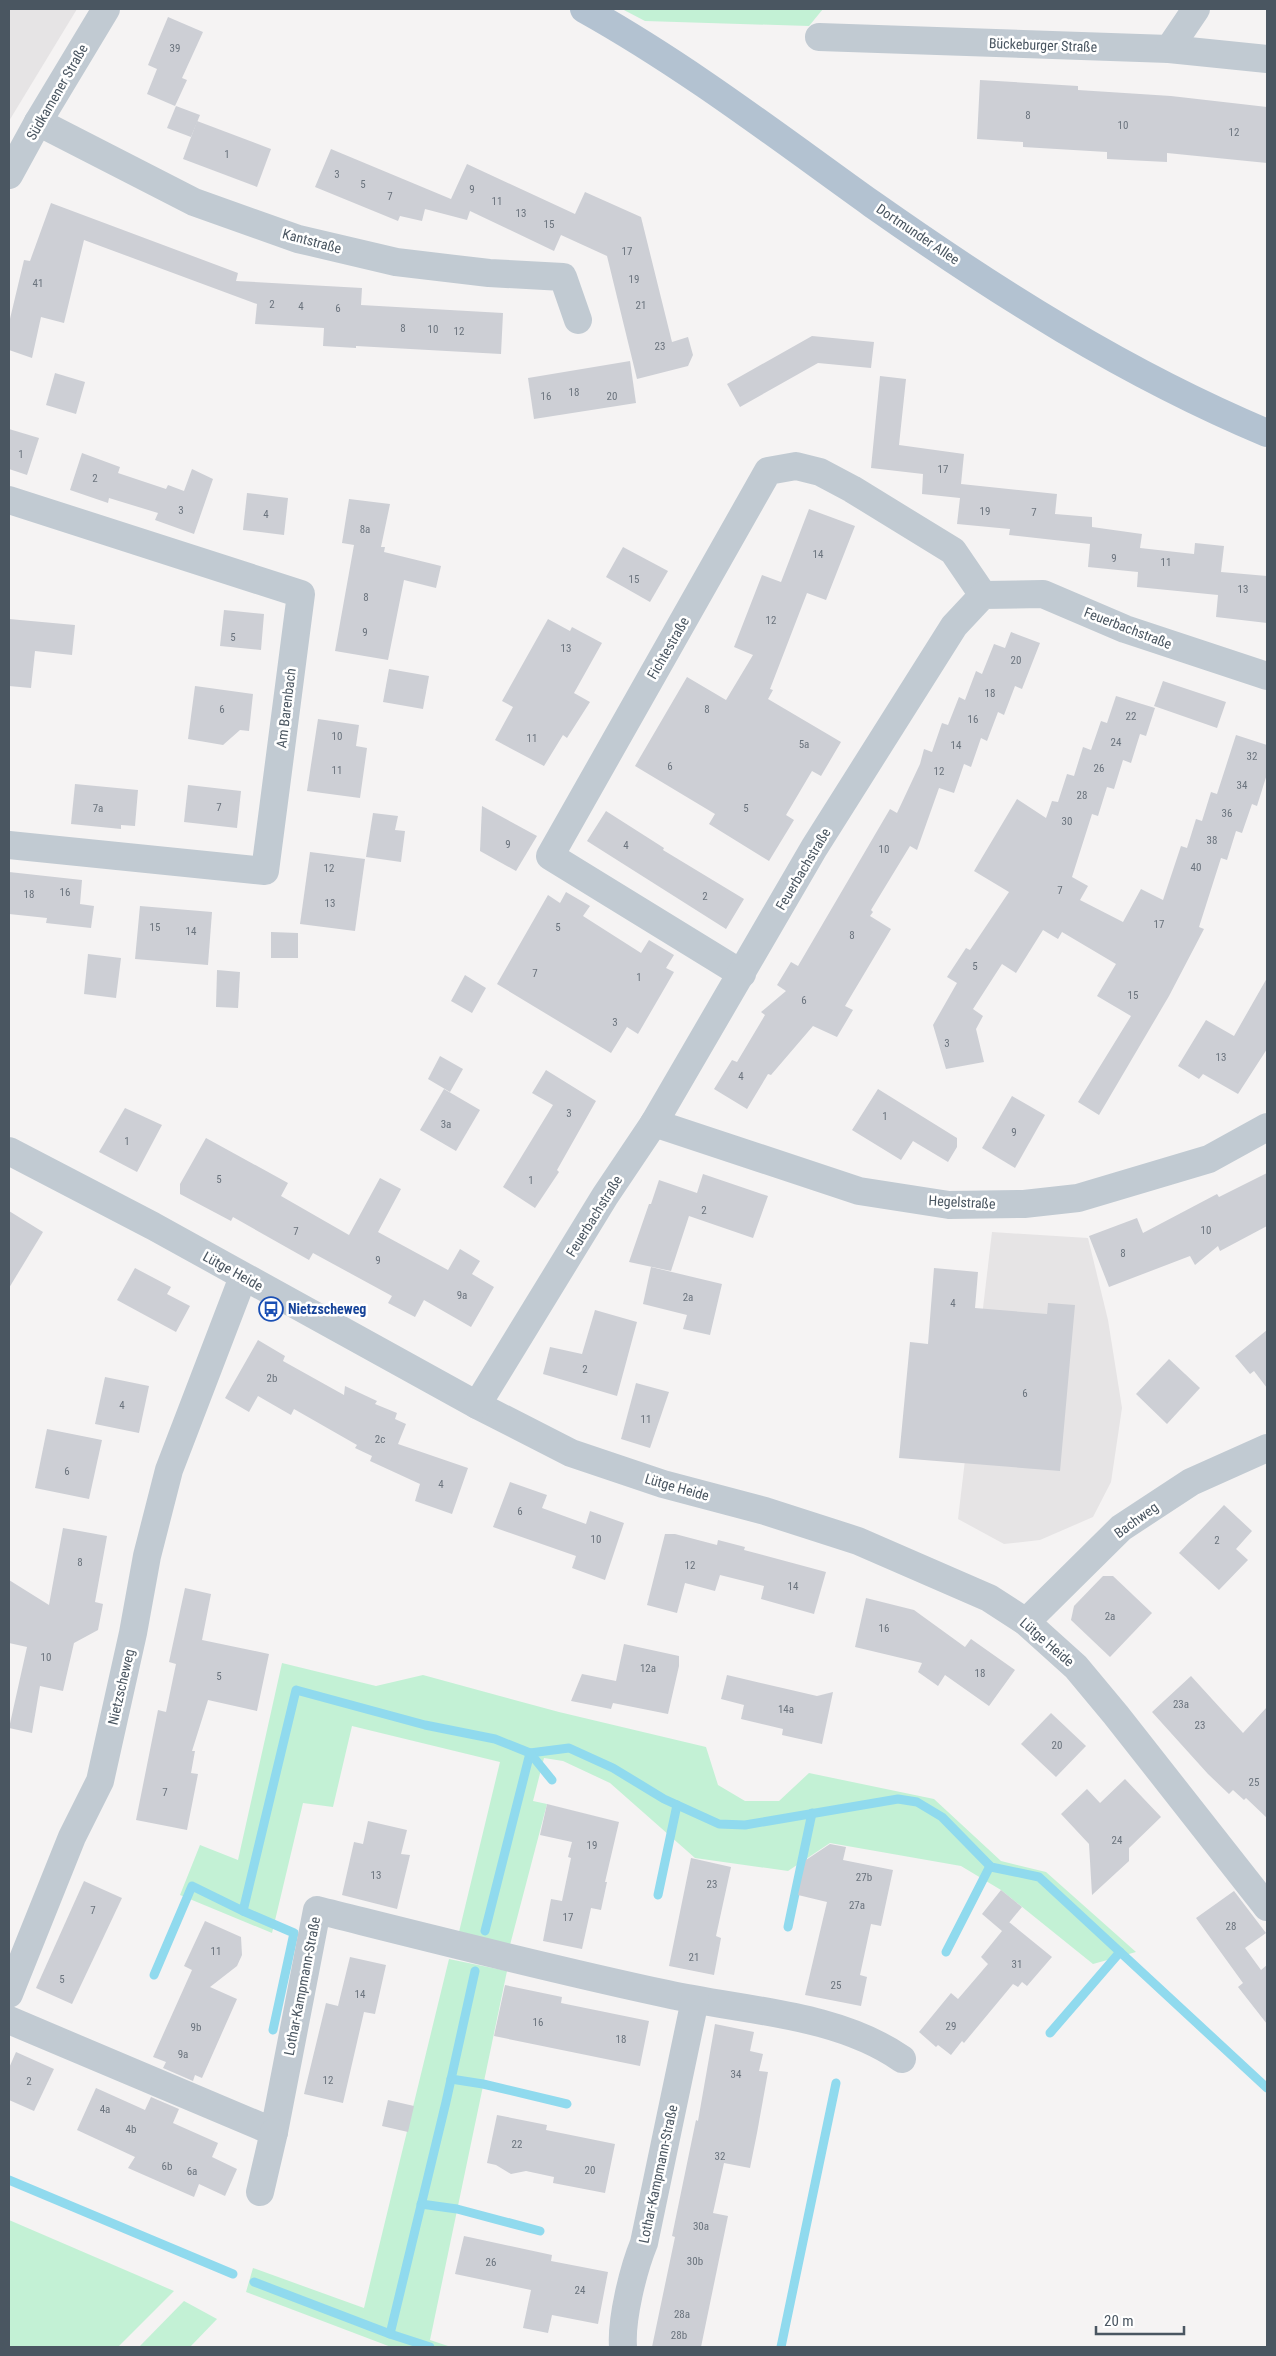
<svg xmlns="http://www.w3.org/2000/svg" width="1276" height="2356" font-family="'Roboto Condensed',sans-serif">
<rect width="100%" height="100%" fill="#f5f3f3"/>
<g fill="#e6e4e5">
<polygon points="9,9 77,9 9,121"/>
<polygon points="992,1232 1088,1238 1108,1320 1122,1408 1111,1482 1093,1517 1040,1540 1004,1544 958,1519"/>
</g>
<g fill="#c3f1d5">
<polygon points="622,9 823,9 809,26 645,21"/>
<polygon points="282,1663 376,1686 423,1675 559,1712 706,1747 718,1785 745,1801 779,1801 809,1773 934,1799 1001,1861 1046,1872 1136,1952 1093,1964 1001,1890 961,1866 830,1843 788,1871 695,1858 610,1783 563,1761 544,1758 533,1801 547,1804 510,1945 459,1932 500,1762 352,1726 333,1807 303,1803 272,1933 180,1895 200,1845 238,1860"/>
<polygon points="449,1959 507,1971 430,2340 451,2347 391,2347 246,2292 253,2268 364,2308"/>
<polygon points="9,2220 174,2291 118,2347 9,2347"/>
<polygon points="184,2301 217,2319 190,2347 139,2347"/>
</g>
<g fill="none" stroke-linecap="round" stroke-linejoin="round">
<g stroke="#90daee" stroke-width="9">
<polyline points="658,1895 677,1805"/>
<polyline points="788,1927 812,1813"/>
<polyline points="485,1931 530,1753 569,1748 613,1768 664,1799 719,1824 745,1825 898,1799 917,1802 942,1817 991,1867 1039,1877 1267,2088"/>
<polyline points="946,1952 990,1866"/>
<polyline points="154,1975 192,1886 243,1911"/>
<polyline points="273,2030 294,1933 243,1911 296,1690 425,1725 495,1739 530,1753 552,1780"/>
<polyline points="1050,2033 1120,1952"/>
<polyline points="451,2079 483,2084 567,2104"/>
<polyline points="9,2180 233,2274"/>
<polyline points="421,2204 457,2209 540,2231"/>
<polyline points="254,2282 390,2334 446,2102 475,1971"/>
<polyline points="390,2334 430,2347"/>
<polyline points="781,2347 836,2083"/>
</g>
</g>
<g fill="#cdcfd5">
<polygon points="168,17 203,32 182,78 187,80 175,106 147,94 157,69 148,65"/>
<polygon points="980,80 1078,86 1078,90 1171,96 1267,107 1267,163 1167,153 1167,162 1107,159 1107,152 1023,147 1023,142 977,139"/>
<polygon points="176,106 200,115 191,137 167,128"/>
<polygon points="197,121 271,149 257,187 183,159"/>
<polygon points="331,149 451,199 467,164 575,214 585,192 641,217 672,342 688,337 693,355 688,366 637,379 607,256 561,235 554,251 470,211 467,220 425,209 422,221 400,216 398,221 315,187"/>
<polygon points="51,203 238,273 236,281 362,288 361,305 503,313 501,354 356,346 356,348 323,346 324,328 255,324 257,304 84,240 64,323 41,317 32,358 9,350 9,323 24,260 30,261"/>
<polygon points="812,336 874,342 871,368 818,363 740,407 727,384"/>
<polygon points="630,361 636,403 534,419 528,378"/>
<polygon points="55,373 85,382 76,414 46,405"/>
<polygon points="880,376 906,379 899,445 964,454 961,484 1057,494 1055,514 1092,517 1092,527 1142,534 1140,548 1194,554 1195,543 1224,546 1221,572 1267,576 1267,623 1216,617 1218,595 1137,587 1138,572 1088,567 1090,544 1009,535 1010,529 957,524 960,498 922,494 923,474 871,468"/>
<polygon points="9,429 39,438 27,475 9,469"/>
<polygon points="82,453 120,467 118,473 166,489 168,485 184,491 192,469 213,479 194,534 155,520 158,513 109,498 108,503 70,490"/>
<polygon points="247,493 288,498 284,535 243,530"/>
<polygon points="349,499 390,504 381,547 385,547 384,552 441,566 436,588 404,580 388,660 335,651 354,545 342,543"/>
<polygon points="809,509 855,526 826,600 807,593 770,689 773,690 768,699 841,742 821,776 812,771 786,815 794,820 769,861 709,824 715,814 635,766 687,677 726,700 753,655 734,647 762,575 781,582"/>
<polygon points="623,547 668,571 650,602 606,577"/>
<polygon points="224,610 264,614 261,650 220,646"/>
<polygon points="9,619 75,625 72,655 35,651 31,688 9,686"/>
<polygon points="548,619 570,631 572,627 602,643 574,693 590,702 567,738 563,735 544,766 495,740 513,707 502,701"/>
<polygon points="1011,632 1040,643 1022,689 1015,686 1004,715 998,712 987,741 981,738 971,767 964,764 954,793 939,788 917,850 910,846 871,910 873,912 870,916 891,929 845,1006 853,1010 837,1037 813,1026 771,1075 768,1074 747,1109 714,1089 732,1060 737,1062 765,1015 761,1012 786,991 777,985 791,962 798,966 890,809 897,813 920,764 924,749 932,752 942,723 948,725 959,697 965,700 976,671 982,674 994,644 1005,648"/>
<polygon points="389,669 429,676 423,709 383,702"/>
<polygon points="1163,681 1226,702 1217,728 1154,706"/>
<polygon points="195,686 253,694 249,731 240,730 223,745 188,739"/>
<polygon points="1116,696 1155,708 1146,736 1140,734 1131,763 1123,760 1114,789 1107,787 1098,816 1092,814 1072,877 1088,886 1080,900 1123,922 1141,889 1163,900 1181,846 1187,848 1196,819 1202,821 1211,792 1217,794 1236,735 1267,745 1267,774 1257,806 1252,804 1242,833 1236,831 1227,860 1221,858 1199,927 1204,929 1169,996 1099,1115 1078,1102 1131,1016 1097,996 1116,964 1062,932 1058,939 1043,930 1016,973 1002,964 973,1009 983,1016 976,1029 984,1062 946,1069 933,1025 957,983 947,977 966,948 970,950 1009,892 974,871 1017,799 1046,818 1052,801 1058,802 1067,774 1074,776 1083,747 1091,750 1101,721 1107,723"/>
<polygon points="318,719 359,725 356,746 367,748 360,798 307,791"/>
<polygon points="75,784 138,790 135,826 121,825 121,829 71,824"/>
<polygon points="188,785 241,791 237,828 184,822"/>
<polygon points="482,806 537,836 516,871 480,851"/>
<polygon points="606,811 664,848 663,850 744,899 726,929 587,841"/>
<polygon points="373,813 398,816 395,830 405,831 401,862 366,857"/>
<polygon points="310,852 365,859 355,931 300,924"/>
<polygon points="9,872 82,880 80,904 94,906 91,928 46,923 47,918 9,914"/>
<polygon points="566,892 590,906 583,916 641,953 649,940 674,955 666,968 674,972 638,1034 627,1027 611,1053 497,984 548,895 560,903"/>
<polygon points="140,906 212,912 208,965 135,959"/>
<polygon points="271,932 298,933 298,958 271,958"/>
<polygon points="88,954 121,958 116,998 84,994"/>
<polygon points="217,970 240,972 238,1008 216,1007"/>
<polygon points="465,975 486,988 472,1013 451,1001"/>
<polygon points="1267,978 1267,1049 1238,1094 1203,1074 1199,1079 1178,1066 1206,1020 1234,1036"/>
<polygon points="440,1056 463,1069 450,1092 428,1079"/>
<polygon points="546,1070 596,1101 557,1170 559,1172 535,1208 503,1187 553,1105 532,1093"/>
<polygon points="444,1089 480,1110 456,1151 420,1130"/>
<polygon points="878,1089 957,1138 957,1147 948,1162 913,1141 901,1160 852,1130"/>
<polygon points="1012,1096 1045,1115 1015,1168 982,1148"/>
<polygon points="125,1108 162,1125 137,1172 99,1152"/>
<polygon points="206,1138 288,1183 281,1196 349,1235 380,1178 401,1189 378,1232 448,1270 460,1249 480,1261 472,1274 494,1287 471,1327 424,1300 415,1317 388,1303 392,1296 313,1253 309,1260 233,1217 231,1221 180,1194 180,1184"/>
<polygon points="1267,1173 1267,1226 1220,1251 1218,1246 1195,1265 1190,1256 1109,1287 1089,1236 1137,1218 1143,1233 1217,1194 1219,1197"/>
<polygon points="703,1174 768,1196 753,1238 689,1216 671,1271 629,1262 649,1204 651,1204 659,1180 697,1193"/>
<polygon points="9,1211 43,1232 9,1288"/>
<polygon points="651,1267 722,1284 710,1335 683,1329 687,1315 643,1304"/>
<polygon points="135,1268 171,1287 167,1294 190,1306 176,1332 117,1300"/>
<polygon points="934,1268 978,1272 975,1308 1047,1314 1048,1303 1075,1305 1060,1471 899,1458 910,1342 928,1344"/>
<polygon points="595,1310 637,1322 617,1396 543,1374 550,1347 582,1354"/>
<polygon points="1267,1330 1267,1388 1254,1371 1250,1374 1235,1356"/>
<polygon points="258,1340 285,1356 283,1361 344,1395 345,1386 377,1401 375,1404 397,1413 395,1419 406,1424 398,1444 468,1468 452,1514 415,1501 420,1484 370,1461 372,1456 355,1448 357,1445 294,1409 291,1415 258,1396 249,1412 225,1398"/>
<polygon points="1169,1359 1200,1388 1167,1424 1136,1394"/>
<polygon points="105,1377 149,1386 139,1433 95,1424"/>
<polygon points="636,1383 669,1392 650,1448 621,1439"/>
<polygon points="47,1429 102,1440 89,1499 35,1488"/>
<polygon points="510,1482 547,1495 542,1508 586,1524 590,1511 624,1523 605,1580 572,1568 576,1556 493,1527"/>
<polygon points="1224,1505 1252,1531 1236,1549 1248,1560 1219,1590 1179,1553"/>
<polygon points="63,1528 107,1536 95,1602 103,1604 98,1630 74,1643 63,1691 40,1686 32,1733 9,1728 27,1647 9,1643 9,1580 49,1605"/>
<polygon points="665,1534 675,1534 717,1545 718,1540 745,1547 744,1550 826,1572 814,1614 761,1599 764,1586 720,1575 715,1591 685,1583 677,1613 647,1605"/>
<polygon points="1103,1576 1113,1576 1152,1613 1110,1657 1071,1620 1074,1606"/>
<polygon points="185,1588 211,1594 202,1640 269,1654 257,1711 208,1700 192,1751 195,1751 191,1773 198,1774 187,1830 136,1820 158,1710 166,1712 176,1664 169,1662"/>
<polygon points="866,1598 914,1610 965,1647 971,1639 1015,1670 989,1706 945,1675 938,1686 918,1672 922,1663 855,1647"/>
<polygon points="624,1644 679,1656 679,1666 668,1714 613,1703 611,1709 571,1701 582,1674 616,1681"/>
<polygon points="727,1675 817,1696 833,1692 822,1744 782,1735 783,1729 741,1719 744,1705 721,1699"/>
<polygon points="1191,1676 1243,1733 1267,1707 1267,1818 1246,1798 1244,1800 1233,1790 1229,1794 1208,1774 1152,1712"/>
<polygon points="1051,1713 1086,1746 1056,1777 1021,1744"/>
<polygon points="1125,1779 1161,1817 1129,1848 1129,1861 1092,1895 1089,1844 1061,1814 1087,1789 1100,1803"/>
<polygon points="547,1804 619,1822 605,1882 607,1882 601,1910 591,1908 582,1949 543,1941 551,1899 562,1901 571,1858 568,1857 572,1842 540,1835"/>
<polygon points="368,1821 407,1830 401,1854 410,1855 397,1909 342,1895 354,1842 363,1844"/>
<polygon points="830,1844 846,1847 843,1860 893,1870 881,1926 871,1924 860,1975 867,1977 861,2006 805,1995 827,1902 798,1895 806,1860"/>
<polygon points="691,1858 731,1867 716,1936 721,1938 714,1975 669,1966"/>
<polygon points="84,1881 122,1898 72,2004 36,1988"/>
<polygon points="1001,1890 1022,1907 1003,1930 1009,1922 1052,1957 1027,1986 1022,1982 1018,1987 1013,1984 964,2043 962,2041 951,2055 938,2045 936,2047 919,2032 951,1993 958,1999 988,1964 981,1957 1002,1931 982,1914"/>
<polygon points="1234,1891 1266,1933 1245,1948 1261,1970 1267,1965 1267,2024 1238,1987 1243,1983 1196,1918"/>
<polygon points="205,1921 241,1937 242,1955 237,1966 210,1987 237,1999 202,2078 195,2075 193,2081 163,2068 166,2062 153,2057 192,1970 184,1966"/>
<polygon points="350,1957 386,1965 375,2014 364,2012 343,2103 304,2094 326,2003 338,2006"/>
<polygon points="505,1985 562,1997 561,2003 649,2021 640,2066 494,2036"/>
<polygon points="715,2024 754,2032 750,2051 763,2054 759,2071 768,2072 757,2133 750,2168 724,2163 713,2213 728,2216 701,2347 652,2347 675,2237 672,2236 696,2120 698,2121"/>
<polygon points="16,2052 54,2069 34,2111 9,2100 9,2068"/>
<polygon points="96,2088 145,2110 151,2097 179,2109 173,2123 218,2143 212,2157 237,2169 225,2196 199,2184 194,2197 128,2168 135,2157 77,2130"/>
<polygon points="388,2100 414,2106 408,2132 382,2126"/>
<polygon points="497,2115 547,2125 546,2130 615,2144 605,2193 553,2183 554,2177 526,2171 511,2174 496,2165 487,2163"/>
<polygon points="464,2236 552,2255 551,2261 608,2272 598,2324 552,2315 548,2333 523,2328 531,2290 455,2274"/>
</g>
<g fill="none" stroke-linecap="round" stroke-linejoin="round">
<g stroke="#c1cad2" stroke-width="28">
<polyline points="819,37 1169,49 1267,59"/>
<polyline points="1169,49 1196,9"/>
<polyline points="38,122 194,202 298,239 396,262 489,273 563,277 578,320"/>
<polyline points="9,175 38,122 106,9"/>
<polyline points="9,500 301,594 265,871 9,845"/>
<polyline points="742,974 550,856 768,471 796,466 820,472 852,489 953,551 983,595"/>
<polyline points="654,1123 859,1191 949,1205 1024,1204 1078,1198 1209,1159 1267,1127"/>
<polyline points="9,1151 153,1226 477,1405 571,1453 663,1484 765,1511 858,1541 989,1598 1026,1622 1076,1667 1116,1715 1267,1907"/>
<polyline points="477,1405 605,1196 654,1123 814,848 954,626 983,595 1043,594 1125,629 1267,676"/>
<polyline points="1026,1622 1121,1528 1191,1482 1267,1448"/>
<polyline points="9,1994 72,1837 100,1781 133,1633 147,1556 169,1470 243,1277"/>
<path d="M9,2020L274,2132L317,1910C433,1939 550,1969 667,1994C743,2011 836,2013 902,2059"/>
<polyline points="260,2192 274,2132"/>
<path d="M623,2347C621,2319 633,2270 644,2243L695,2000"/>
</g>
<path stroke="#b3c2d1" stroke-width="28" d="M584,9C686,66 777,136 872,204C997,292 1126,374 1267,433"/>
</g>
<defs>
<g id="bus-ring" transform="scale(1.25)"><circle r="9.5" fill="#fff" stroke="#1a4fb4" stroke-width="1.5"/><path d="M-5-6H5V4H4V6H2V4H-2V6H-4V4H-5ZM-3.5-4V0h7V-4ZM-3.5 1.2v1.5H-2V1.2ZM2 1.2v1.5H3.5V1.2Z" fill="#1a4fb4"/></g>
</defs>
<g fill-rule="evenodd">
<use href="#bus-ring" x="271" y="1309"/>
</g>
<g text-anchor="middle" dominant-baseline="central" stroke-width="5" stroke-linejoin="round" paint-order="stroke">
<g font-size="11" fill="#6b747e">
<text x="175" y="48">39</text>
<text x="1028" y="115">8</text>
<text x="1123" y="125">10</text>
<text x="1234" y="132">12</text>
<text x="227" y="154">1</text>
<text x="337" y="174">3</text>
<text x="363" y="184">5</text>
<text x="472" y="189">9</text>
<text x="390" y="196">7</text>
<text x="497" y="201">11</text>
<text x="521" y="213">13</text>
<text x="549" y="224">15</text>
<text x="627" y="251">17</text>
<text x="634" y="279">19</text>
<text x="38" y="283">41</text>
<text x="272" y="304">2</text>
<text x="641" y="305">21</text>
<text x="301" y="306">4</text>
<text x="338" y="308">6</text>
<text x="403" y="328">8</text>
<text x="433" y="329">10</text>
<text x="459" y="331">12</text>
<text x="660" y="346">23</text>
<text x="574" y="392">18</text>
<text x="546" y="396">16</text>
<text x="612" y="396">20</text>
<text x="21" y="454">1</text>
<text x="943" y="469">17</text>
<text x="95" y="478">2</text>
<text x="181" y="510">3</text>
<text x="985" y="511">19</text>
<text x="1034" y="512">7</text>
<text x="266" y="514">4</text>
<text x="365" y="529">8a</text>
<text x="818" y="554">14</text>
<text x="1114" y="558">9</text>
<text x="1166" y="562">11</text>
<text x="634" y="579">15</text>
<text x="1243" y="589">13</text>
<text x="366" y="597">8</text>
<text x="771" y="620">12</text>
<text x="365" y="632">9</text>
<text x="233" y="637">5</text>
<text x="566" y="648">13</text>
<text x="1016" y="660">20</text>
<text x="990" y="693">18</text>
<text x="222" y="709">6</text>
<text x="707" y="709">8</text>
<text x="1131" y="716">22</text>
<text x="973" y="719">16</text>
<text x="337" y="736">10</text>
<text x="532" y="738">11</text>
<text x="1116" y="742">24</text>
<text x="804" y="744">5a</text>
<text x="956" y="745">14</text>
<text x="1252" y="756">32</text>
<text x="670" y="766">6</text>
<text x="1099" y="768">26</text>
<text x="337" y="770">11</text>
<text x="939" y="771">12</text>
<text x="1242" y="785">34</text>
<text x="1082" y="795">28</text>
<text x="219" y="807">7</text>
<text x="98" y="808">7a</text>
<text x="746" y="808">5</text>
<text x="1227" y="813">36</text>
<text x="1067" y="821">30</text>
<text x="1212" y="840">38</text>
<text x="508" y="844">9</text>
<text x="626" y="845">4</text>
<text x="884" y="849">10</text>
<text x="1196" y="867">40</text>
<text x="329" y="868">12</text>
<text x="1060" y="890">7</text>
<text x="65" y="892">16</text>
<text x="29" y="894">18</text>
<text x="705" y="896">2</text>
<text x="330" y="903">13</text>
<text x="1159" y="924">17</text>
<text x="155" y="927">15</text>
<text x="558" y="927">5</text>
<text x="191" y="931">14</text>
<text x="852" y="935">8</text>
<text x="975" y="966">5</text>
<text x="535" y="973">7</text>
<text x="639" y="977">1</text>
<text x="1133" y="995">15</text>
<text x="804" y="1000">6</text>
<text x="615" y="1022">3</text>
<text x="947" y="1043">3</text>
<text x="1221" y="1057">13</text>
<text x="741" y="1076">4</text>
<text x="569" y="1113">3</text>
<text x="885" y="1116">1</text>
<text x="446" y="1124">3a</text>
<text x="1014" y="1132">9</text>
<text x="127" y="1141">1</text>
<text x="219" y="1179">5</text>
<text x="531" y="1180">1</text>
<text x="704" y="1210">2</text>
<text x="1206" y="1230">10</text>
<text x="296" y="1231">7</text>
<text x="1123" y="1253">8</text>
<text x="378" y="1260">9</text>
<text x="462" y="1295">9a</text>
<text x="688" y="1297">2a</text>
<text x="953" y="1303">4</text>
<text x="585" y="1369">2</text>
<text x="272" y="1378">2b</text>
<text x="1025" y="1393">6</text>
<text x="122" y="1405">4</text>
<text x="646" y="1419">11</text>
<text x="380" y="1439">2c</text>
<text x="67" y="1471">6</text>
<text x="441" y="1484">4</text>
<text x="520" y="1511">6</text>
<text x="596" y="1539">10</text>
<text x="1217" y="1540">2</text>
<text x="80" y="1562">8</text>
<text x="690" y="1565">12</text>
<text x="793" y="1586">14</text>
<text x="1110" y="1616">2a</text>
<text x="884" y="1628">16</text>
<text x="46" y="1657">10</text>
<text x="648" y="1668">12a</text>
<text x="980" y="1673">18</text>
<text x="219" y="1676">5</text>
<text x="1181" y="1704">23a</text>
<text x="786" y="1709">14a</text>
<text x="1200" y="1725">23</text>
<text x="1057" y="1745">20</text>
<text x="1254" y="1782">25</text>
<text x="165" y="1792">7</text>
<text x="1117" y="1840">24</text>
<text x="592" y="1845">19</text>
<text x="376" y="1875">13</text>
<text x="864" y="1877">27b</text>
<text x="712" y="1884">23</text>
<text x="857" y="1905">27a</text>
<text x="93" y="1910">7</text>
<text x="568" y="1917">17</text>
<text x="1231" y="1926">28</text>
<text x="216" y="1951">11</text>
<text x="694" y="1957">21</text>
<text x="1017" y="1964">31</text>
<text x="62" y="1979">5</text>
<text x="836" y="1985">25</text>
<text x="360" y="1994">14</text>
<text x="538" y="2022">16</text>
<text x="951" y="2026">29</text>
<text x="196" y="2027">9b</text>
<text x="621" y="2039">18</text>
<text x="183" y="2054">9a</text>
<text x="736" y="2074">34</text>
<text x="328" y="2080">12</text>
<text x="29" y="2081">2</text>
<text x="105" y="2109">4a</text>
<text x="131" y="2129">4b</text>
<text x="517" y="2144">22</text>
<text x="720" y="2156">32</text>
<text x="167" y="2166">6b</text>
<text x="590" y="2170">20</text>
<text x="192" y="2171">6a</text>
<text x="701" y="2226">30a</text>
<text x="695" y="2261">30b</text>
<text x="491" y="2262">26</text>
<text x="580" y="2290">24</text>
<text x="682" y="2314">28a</text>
<text x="679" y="2335">28b</text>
</g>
<g font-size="14" fill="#4a5661" stroke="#fff">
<text transform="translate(1043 45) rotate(2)">Bückeburger Straße</text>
<text transform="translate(57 92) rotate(-60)">Südkamener Straße</text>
<text transform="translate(918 234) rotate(34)">Dortmunder Allee</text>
<text transform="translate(312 241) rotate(15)">Kantstraße</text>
<text transform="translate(1128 628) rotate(21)">Feuerbachstraße</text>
<text transform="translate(668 648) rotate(-60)">Fichtestraße</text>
<text transform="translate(286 708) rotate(-83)">Am Barenbach</text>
<text transform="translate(803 869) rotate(-59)">Feuerbachstraße</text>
<text transform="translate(962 1202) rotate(3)">Hegelstraße</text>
<text transform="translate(594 1216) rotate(-58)">Feuerbachstraße</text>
<text transform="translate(233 1271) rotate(29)">Lütge Heide</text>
<text transform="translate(677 1487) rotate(16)">Lütge Heide</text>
<text transform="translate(1136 1520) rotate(-36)">Bachweg</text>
<text transform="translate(1047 1642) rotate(41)">Lütge Heide</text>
<text transform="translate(121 1687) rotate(-77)">Nietzscheweg</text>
<text transform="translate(302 1986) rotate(-79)">Lothar-Kampmann-Straße</text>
<text transform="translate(658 2174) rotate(-78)">Lothar-Kampmann-Straße</text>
</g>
<g font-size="14" font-weight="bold" fill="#164399" stroke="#fff" text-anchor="start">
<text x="288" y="1309">Nietzscheweg</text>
</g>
</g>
<rect width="1276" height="2356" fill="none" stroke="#4a5661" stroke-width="20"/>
<path d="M1096 2326v8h88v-8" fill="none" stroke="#4a5661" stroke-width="2.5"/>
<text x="1104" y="2326" font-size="15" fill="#4a5661" stroke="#ffffff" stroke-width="4" paint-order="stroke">20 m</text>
</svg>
